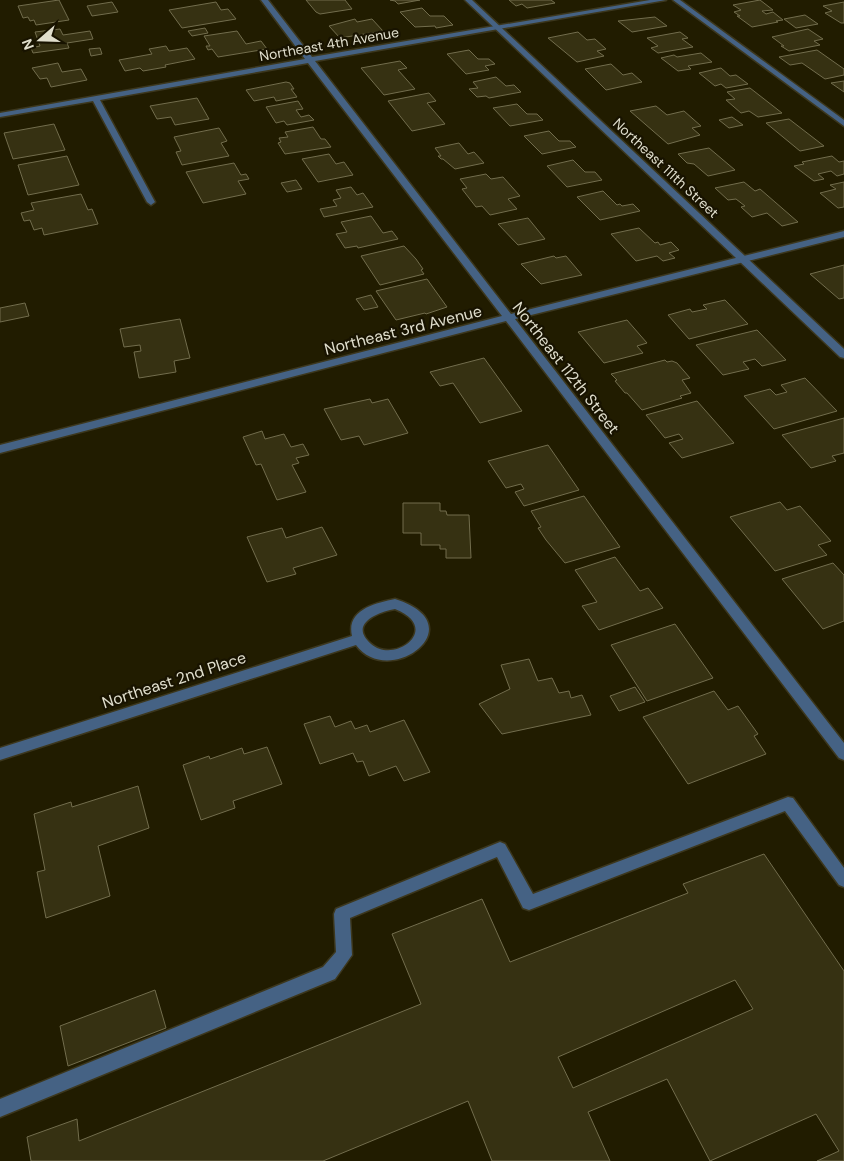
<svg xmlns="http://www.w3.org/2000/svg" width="844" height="1161" font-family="'DM Sans',sans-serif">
<rect width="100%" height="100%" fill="#211c00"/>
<g fill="#363112" stroke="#726d4d" fill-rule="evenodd">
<polygon points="59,0 69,20 36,25 34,20 30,21 28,17 23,18 18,6"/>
<polygon points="306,0 345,0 352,9 320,14 316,12"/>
<polygon points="390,0 420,0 398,4 395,1"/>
<polygon points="509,0 551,0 555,3 527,8 522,4 516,6"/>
<polygon points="760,0 773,10 762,11 766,14 773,12 783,20 776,21 778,22 752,27 737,16 740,16 734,12 741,10 733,5"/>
<polygon points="112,2 118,12 92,16 87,6"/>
<polygon points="216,2 221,10 228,9 236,19 182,28 169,10"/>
<polygon points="844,2 844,23 841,23 825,13 832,11 823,6"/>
<polygon points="422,8 430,16 444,16 453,25 436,28 435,26 415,27 400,12"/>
<polygon points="805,15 818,24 796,28 784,19"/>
<polygon points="655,17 667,26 632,32 618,21"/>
<polygon points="355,19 357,22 372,19 383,31 340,38 329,26"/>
<polygon points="205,28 208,33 192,36 188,31"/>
<polygon points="60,29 63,35 90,31 93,39 67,43 69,48 33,53 31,48 40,46 35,32"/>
<polygon points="808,29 823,39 814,41 820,45 789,51 781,46 784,46 772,37"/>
<polygon points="237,31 246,44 261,41 267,49 218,57 212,49 208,50 206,46 210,46 204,36"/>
<polygon points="578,32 587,40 595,39 606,49 597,51 604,56 577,62 548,38"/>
<polygon points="680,32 688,38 682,39 693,47 658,53 651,48 658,46 647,38"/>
<polygon points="166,46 169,51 187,48 195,59 165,65 166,67 143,71 140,68 125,71 119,60 152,54 149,49"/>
<polygon points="100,48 102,54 91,56 89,49"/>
<polygon points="469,50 478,59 489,59 495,64 485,66 489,70 466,74 447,54"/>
<polygon points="817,50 844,69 844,75 825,79 802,63 790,65 779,57"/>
<polygon points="701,53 712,62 688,66 691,69 678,71 661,58 674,55 677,57"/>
<polygon points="400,61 407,68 398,70 415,89 384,95 361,68"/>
<polygon points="58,63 62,72 81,69 87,80 51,87 47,78 40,79 32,68"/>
<polygon points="611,64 623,75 632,73 642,82 606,90 585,69"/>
<polygon points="721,68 730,76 736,75 748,84 726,88 721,84 715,86 699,73"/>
<polygon points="496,77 506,86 514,85 521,92 489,98 486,96 477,97 469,89 478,88 473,82"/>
<polygon points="844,81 844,92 831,83"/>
<polygon points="286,82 290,83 294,89 291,89 297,97 276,101 274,97 254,101 246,90"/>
<polygon points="750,88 782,113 758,117 749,111 741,113 726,100 735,99 727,92"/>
<polygon points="429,93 436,101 427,103 445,124 412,131 388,101"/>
<polygon points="197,98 209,119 175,125 171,117 157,119 150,106"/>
<polygon points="298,101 303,109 296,110 301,117 309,115 314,120 287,125 284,121 276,123 266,107"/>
<polygon points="517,104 527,114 537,114 543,120 510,126 493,108"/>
<polygon points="656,106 667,115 684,111 701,126 692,128 700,135 668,144 630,111"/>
<polygon points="732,117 743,125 729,128 719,120"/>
<polygon points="789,119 824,146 800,151 766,123"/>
<polygon points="54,124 65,150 13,159 4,133"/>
<polygon points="313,127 321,139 325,139 331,147 285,154 278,143 281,142 279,138 288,137 285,132"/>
<polygon points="219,128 227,141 221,143 229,156 182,165 176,152 181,151 174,137"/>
<polygon points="549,131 559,141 570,141 576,147 542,154 524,136"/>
<polygon points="459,143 468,154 474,152 484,163 455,169 443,159 441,159 438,156 441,156 435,148"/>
<polygon points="709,148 735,170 708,176 694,164 687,163 678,154"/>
<polygon points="329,154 336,164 344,162 353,175 318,182 302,159"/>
<polygon points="67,156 79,185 28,195 18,165"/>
<polygon points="832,156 839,162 844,161 844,174 837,176 831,171 818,174 824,179 814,181 794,166 804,164 802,162"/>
<polygon points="573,160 585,172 595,172 602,180 567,187 547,166"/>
<polygon points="234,163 241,175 246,174 249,179 238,181 246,194 203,203 186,172"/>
<polygon points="486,174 491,179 503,177 520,196 508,199 517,209 490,215 482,206 476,207 462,189 467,188 460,179"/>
<polygon points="296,180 302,189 287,192 281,183"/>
<polygon points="744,182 755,191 760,189 798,222 782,226 767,213 752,217 741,207 745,206 736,199 728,200 715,188"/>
<polygon points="844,182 844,207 838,208 820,193 836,189 830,185"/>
<polygon points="351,187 357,195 363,193 373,207 324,217 320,209 337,206 333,200 341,198 336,190"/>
<polygon points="603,191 617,205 620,204 622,206 633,204 640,211 600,220 577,197"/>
<polygon points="81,194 88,210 92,209 98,224 44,235 42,228 34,230 30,220 24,221 21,213 34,210 31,203"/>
<polygon points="371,216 383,233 392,231 398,239 358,248 357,246 345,248 336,234 347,232 341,222"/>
<polygon points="528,218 545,239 518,245 498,224"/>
<polygon points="639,228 655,243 658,242 660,245 671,242 679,250 669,253 675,258 663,261 657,256 636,261 611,234"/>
<polygon points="404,246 416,259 423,269 421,270 424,274 380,285 361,256"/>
<polygon points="554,256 556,258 566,256 582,275 541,284 521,264"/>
<polygon points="844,265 844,298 839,299 810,274"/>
<polygon points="427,279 447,307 426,314 425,313 396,320 376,291"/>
<polygon points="371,295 378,307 364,310 356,299"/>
<polygon points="725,300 748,324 689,339 668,315 690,309 692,312 707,309 703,305"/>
<polygon points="25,303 29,316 0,322 0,308"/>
<polygon points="180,319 190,358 174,361 176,372 139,378 134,352 141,351 140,345 124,347 120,329"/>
<polygon points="627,320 647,343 637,346 643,353 604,363 578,332"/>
<polygon points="757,330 786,360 762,366 755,359 743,362 749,369 723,375 696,345"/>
<polygon points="484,358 522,411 480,423 453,383 440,386 430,372"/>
<polygon points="665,360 667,362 672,361 677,363 690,378 682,380 691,393 680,396 682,398 642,410 627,393 625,393 615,381 617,380 611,374"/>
<polygon points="805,378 837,411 774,429 744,396 770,389 776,395 787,392 781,385"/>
<polygon points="370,399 372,403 388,399 408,433 364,445 359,436 341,440 324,409"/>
<polygon points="697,401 734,443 682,458 669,443 683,439 679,434 665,438 646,415"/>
<polygon points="844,418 844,453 832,456 836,461 811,468 782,435"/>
<polygon points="262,431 265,439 284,434 291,447 303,444 309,455 296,458 299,463 292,465 306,492 277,500 261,464 256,465 243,437"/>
<polygon points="548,445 579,490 524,506 515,492 524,489 521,484 506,488 488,461"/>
<polygon points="584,496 620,547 565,563 546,540 538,528 541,527 531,511"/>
<polygon points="780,502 787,510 800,506 831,541 818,545 827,555 775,571 730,517"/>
<polygon points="403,503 440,503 440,511 446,511 447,515 469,515 471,558 446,558 446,549 440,549 440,545 421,545 421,533 403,533"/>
<polygon points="322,527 337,555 293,568 296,574 267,582 247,537 282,528 286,538"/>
<polygon points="615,557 640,591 648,588 663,608 599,630 582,606 597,602 575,570"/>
<polygon points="833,563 844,575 844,621 823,629 782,579"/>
<polygon points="675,624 713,678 647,701 611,645"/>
<polygon points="529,659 538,681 552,678 559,693 569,691 571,698 582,695 591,715 502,734 479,704 510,689 501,665"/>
<polygon points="635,687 645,702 619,711 610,696"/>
<polygon points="714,691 728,710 738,706 758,734 754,736 766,754 688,784 643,717"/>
<polygon points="330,716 335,727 351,721 355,729 367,725 370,732 404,720 430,772 404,781 396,766 369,776 363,761 357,762 353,753 320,764 304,724"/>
<polygon points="267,747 282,784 233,801 235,808 201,820 183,765 209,756 210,759 242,748 244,754"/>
<polygon points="138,786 149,828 98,846 110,896 46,918 37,872 45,870 34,814 71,802 72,807"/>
<path d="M764,854L844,971V1161H817L839,1151L816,1114L710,1161L667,1079L588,1112L610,1161H492L468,1101L323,1161H31L27,1137L77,1119L79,1141L421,1004L392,934L482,899L510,962L688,893L683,884ZM735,980L753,1009L573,1088L558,1057Z"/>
<polygon points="155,990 166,1028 68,1066 60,1026"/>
</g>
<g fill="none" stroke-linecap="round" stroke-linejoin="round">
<g stroke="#3c371d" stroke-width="3">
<polygon id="service" points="788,797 793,798 844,868 844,887 839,885 785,811 529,910 523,908 497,857 350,918 352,955 335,979 0,1117 0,1099 323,967 336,952 334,914 336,909 495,844 500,842 505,844 533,894"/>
</g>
<g stroke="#3c371d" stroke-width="3">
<g id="minor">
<polygon points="261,0 268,0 312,57 650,0 666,0 315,61 511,314 844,231 844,237 515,319 844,743 844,760 839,758 506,321 0,453 0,445 502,316 308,63 100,100 155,202 151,205 147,202 93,101 0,117 0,113 305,59"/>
<polygon points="673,0 680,0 844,120 844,126"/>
<path d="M395,599C477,625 389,690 356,645L0,760V748L352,636C346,610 375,603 395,599ZM395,609C443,628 395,665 371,644C348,624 378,612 395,609Z"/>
</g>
</g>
<g stroke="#3c371d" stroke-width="3">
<polygon id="tertiary" points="465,0 472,0 844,349 844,358 840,357"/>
</g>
<use href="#service" fill="#456284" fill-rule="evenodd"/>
<use href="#minor" fill="#456284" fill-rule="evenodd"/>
<use href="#tertiary" fill="#456284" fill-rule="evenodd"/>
</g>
<g text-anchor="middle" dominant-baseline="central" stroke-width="4.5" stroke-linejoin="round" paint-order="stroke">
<g font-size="14" fill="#e0decc" stroke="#181300">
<text transform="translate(329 44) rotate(-10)">Northeast 4th Avenue</text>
<text transform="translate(666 168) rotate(43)">Northeast 111th Street</text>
</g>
<g font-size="16" fill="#e0decc" stroke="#181300">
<text transform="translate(403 330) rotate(-14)">Northeast 3rd Avenue</text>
<text transform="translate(566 368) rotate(52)">Northeast 112th Street</text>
<text transform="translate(174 680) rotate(-18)">Northeast 2nd Place</text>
</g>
</g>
<g transform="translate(40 40) rotate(250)" stroke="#181300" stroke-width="4" paint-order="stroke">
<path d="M0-4L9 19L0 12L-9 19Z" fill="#e0decc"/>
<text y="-8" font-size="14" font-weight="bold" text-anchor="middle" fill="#e0decc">N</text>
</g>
</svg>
